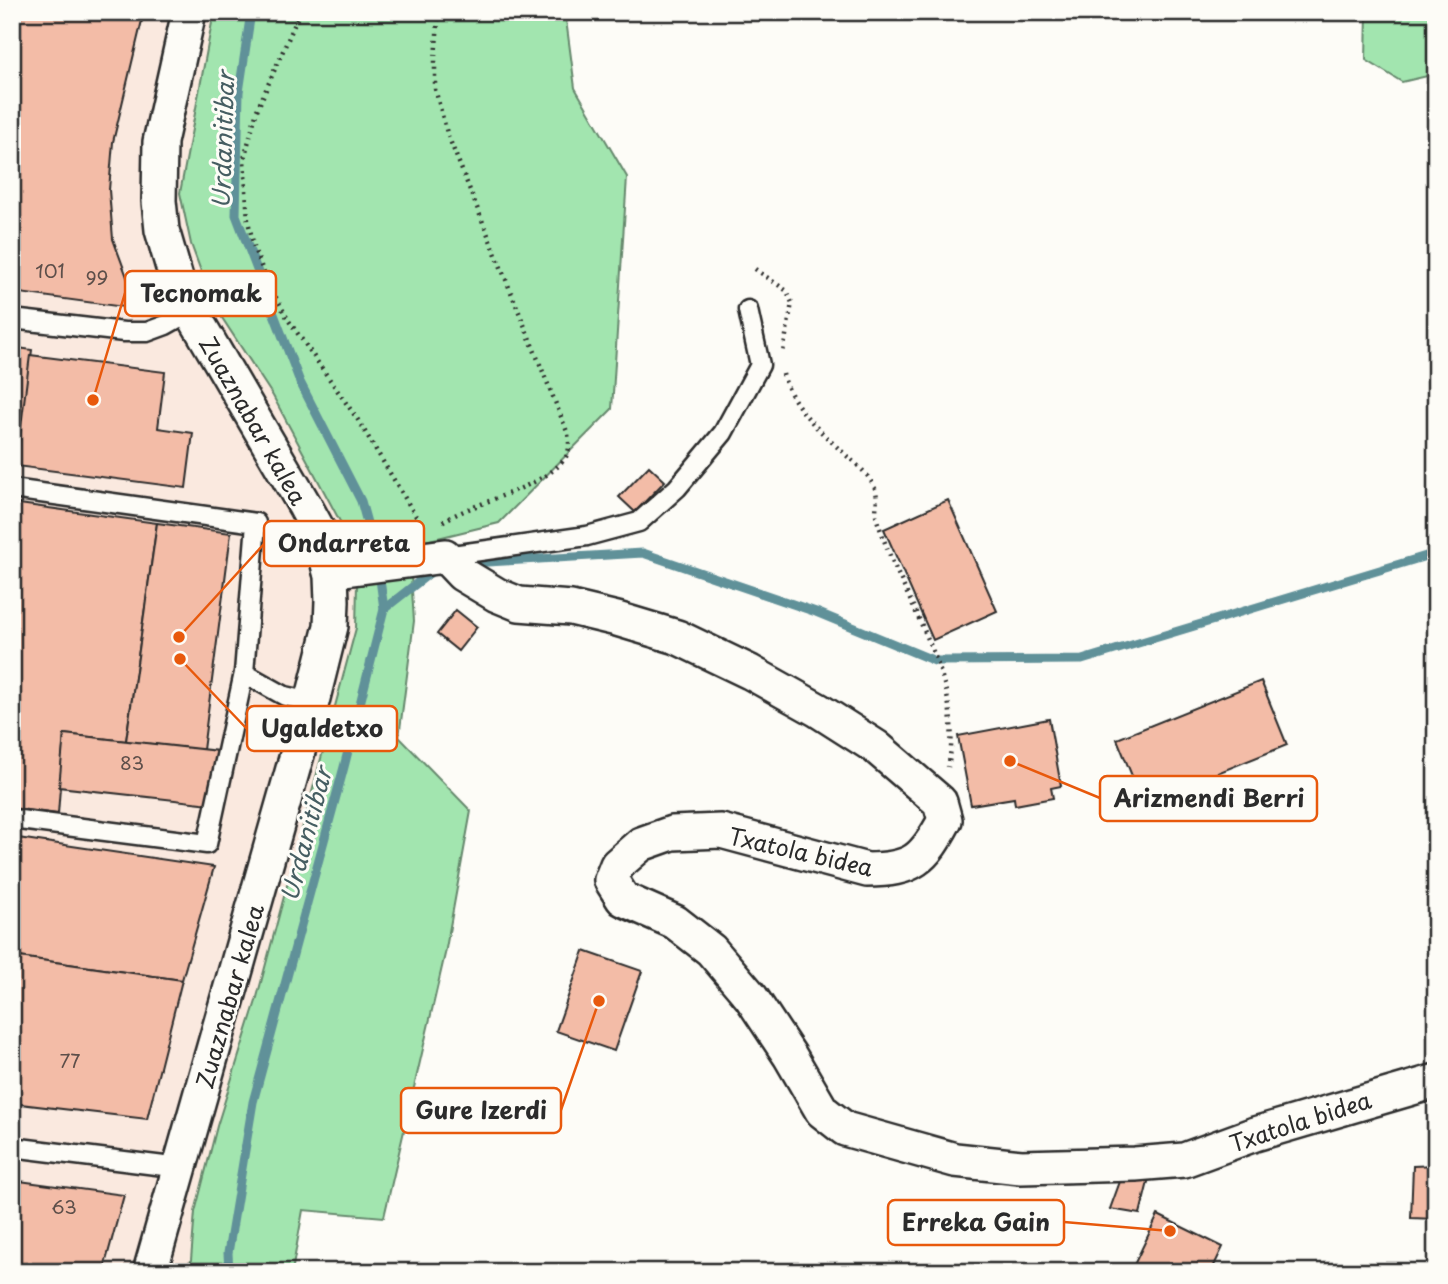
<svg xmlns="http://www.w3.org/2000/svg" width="1448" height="1284" font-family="'Playpen Sans',sans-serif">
<rect width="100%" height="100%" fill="#fdfcf7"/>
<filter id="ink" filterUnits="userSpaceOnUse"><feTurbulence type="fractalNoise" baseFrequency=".0143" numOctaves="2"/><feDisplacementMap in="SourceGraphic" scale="14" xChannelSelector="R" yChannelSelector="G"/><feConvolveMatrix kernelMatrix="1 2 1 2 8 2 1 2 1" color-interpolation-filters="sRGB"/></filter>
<g filter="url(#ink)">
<polygon fill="#fae9df" points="12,12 214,12 180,193 213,304 273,396 343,527 357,584 356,628 256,1001 217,1126 195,1212 190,1272 12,1272"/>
<g fill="#a2e5af" stroke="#66886d" stroke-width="2">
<polygon points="214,12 565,12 575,88 627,177 612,409 499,523 409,545 414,621 399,737 471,811 445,954 384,1217 303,1210 292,1272 190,1272 195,1212 217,1126 256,1001 356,628 357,584 343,527 273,396 213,304 191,244 180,193"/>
<polygon points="1367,12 1436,12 1436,74 1402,82 1366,60"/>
</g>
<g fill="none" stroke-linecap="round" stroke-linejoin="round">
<g stroke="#619199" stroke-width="9">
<polyline points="251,12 239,92 236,215 300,382 361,501 377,559"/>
<polyline points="470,563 643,553 816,612 935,661 1082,660 1436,553"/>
<polyline points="384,609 435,569"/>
<polyline points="229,1272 228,1253 253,1102 344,767 384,609 379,572"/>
</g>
</g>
<g fill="#f3bca7" stroke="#2b2b2b" stroke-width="2">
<polygon points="12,12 144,12 113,142 109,190 113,239 134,296 131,308 12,292"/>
<polygon points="12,347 32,350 16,466 12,466"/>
<polygon points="30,355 165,372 158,428 193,433 186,488 16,466"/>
<polygon points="649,466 665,481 635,512 619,497"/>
<polygon points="948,500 997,611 933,640 884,529"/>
<polygon points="12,503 157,523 126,741 64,734 58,814 12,808"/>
<polygon points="157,523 231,533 203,750 126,741"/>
<polygon points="456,610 477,627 458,651 437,634"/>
<polygon points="1261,681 1287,745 1143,803 1117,739"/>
<polygon points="1049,719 1061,786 1051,788 1053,798 1015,805 1014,798 971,805 958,736"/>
<polygon points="64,734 218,751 210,804 59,787"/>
<polygon points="18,838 214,867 182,980 12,956 12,866"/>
<polygon points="584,951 642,971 614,1051 556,1031"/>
<polygon points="12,956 182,980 147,1119 12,1103"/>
<polygon points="1436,1165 1436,1219 1411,1218 1413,1166"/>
<polygon points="1122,1176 1149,1178 1140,1214 1110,1209"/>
<polygon points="12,1180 124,1195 103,1272 12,1272"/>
<polygon points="1158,1215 1223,1247 1211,1272 1131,1271"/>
</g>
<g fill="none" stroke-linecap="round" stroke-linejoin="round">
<g stroke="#2b2b2b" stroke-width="23">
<g id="lane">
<polyline points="12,319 124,332 147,332 166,325 191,311"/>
<polyline points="12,489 256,523 244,673 207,844 12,819"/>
<polyline points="445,556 587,536 639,522 677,488 723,433 760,365 748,310"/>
<polyline points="244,673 285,696 312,702"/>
<polyline points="12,1147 180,1168"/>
</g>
</g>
<g stroke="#2b2b2b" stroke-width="38">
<g id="street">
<path d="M330,571L445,556L462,574L497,595L519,604L571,608L617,619L677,637L750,672L818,710L876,747L940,802L945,820C924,859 913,870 867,870L721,831L672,833L641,844L617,865L611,880L623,899L675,922L711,950L751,997L790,1056L822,1111L845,1129L955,1160L1021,1167L1135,1164L1184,1160L1255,1134L1436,1081"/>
<polyline points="150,1272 312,702 331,626 332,601 331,576 325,552 317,528 305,506 191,311 178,285 162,230 159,201 160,142 189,12"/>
</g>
</g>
<g stroke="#2b2b2b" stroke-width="4.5" stroke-dasharray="2 5" stroke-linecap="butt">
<polyline points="300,12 257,110 244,159 248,221 255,251 268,283 289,321 358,420 423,528"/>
<path d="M439,12L435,57V89L447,133L568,434C569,441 570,448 567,455C549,488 470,502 439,524"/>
<polyline points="755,269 787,291 792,303 783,352"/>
<path d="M783,374C792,408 822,433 847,456C856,464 867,473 873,484C879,495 876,502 876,514C877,523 882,532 884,540C910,612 966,686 948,767"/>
</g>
<use href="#lane" stroke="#fdfcf7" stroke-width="18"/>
<use href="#street" stroke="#fdfcf7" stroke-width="33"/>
</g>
</g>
<g text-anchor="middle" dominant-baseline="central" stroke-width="6" stroke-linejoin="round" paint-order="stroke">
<g font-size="19" fill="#5d4f4a">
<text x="50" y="270">101</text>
<text x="97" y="277">99</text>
<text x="132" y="762">83</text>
<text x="70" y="1060">77</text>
<text x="64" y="1206">63</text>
</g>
<g font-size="23" fill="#2b2b2b" stroke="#fdfcf7">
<text transform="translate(254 420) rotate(60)">Zuaznabar kalea</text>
<text transform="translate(801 851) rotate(13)">Txatola bidea</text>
<text transform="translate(229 996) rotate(-74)">Zuaznabar kalea</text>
<text transform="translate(1300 1121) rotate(-18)">Txatola bidea</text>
</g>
<g font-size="24" font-style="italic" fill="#465e62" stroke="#fdfcf7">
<text transform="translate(222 140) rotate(-88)">Urdanitibar</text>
<text transform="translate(305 834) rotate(-75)">Urdanitibar</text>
</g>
</g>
<path fill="none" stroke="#e8590c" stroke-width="2.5" d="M93 400L125 293M179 637L264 544M180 659L247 729M1010 761L1100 798M599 1001L561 1110M1170 1231L1064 1222"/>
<g fill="#e8590c" stroke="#fdfcf7" stroke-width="2.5">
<circle cx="93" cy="400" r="7"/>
<circle cx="179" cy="637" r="7"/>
<circle cx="180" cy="659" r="7"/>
<circle cx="1010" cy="761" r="7"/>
<circle cx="599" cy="1001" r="7"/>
<circle cx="1170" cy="1231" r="7"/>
</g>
<g fill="#fdfcf7" stroke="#e8590c" stroke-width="2.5">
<rect x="125" y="271" width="151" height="45" rx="7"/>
<rect x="264" y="521" width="160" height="45" rx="7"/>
<rect x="247" y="706" width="150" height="45" rx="7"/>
<rect x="1100" y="776" width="217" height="45" rx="7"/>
<rect x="401" y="1088" width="160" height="45" rx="7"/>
<rect x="888" y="1200" width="176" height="45" rx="7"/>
</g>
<g font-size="24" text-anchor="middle" font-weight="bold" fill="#2b2b2b">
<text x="201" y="302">Tecnomak</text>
<text x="344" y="552">Ondarreta</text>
<text x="322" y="737">Ugaldetxo</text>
<text x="1209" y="807">Arizmendi Berri</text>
<text x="481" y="1119">Gure Izerdi</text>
<text x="976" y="1231">Erreka Gain</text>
</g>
<rect width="1448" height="1284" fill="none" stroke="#fdfcf7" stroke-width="42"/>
<rect x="21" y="21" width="1406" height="1242" fill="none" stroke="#2b2b2b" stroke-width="2.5" filter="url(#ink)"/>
</svg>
